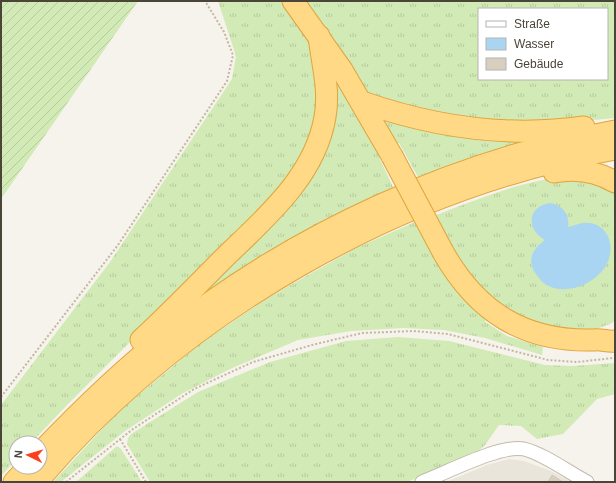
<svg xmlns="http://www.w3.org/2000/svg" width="616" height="483" font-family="Helvetica,sans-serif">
<defs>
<pattern id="grass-tufts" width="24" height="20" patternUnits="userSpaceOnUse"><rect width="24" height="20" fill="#d2eab5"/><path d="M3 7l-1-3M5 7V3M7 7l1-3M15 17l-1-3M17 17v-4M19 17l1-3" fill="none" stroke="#b6ca9c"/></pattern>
<pattern id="garden-furrows" width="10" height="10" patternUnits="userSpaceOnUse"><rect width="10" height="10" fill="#d2eab5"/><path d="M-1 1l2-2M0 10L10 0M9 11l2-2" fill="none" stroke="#b6ca9c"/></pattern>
</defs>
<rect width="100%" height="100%" fill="#f6f3ec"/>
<polygon fill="#eae5da" points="509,459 524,461 551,471 571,482 446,482 487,465"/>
<g fill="url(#grass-tufts)" fill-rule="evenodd">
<polygon points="218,1 281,1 299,24 313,47 319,66 317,127 278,194 68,404 31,443 16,443 16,460 1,476 1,405 110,262 232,79 236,56"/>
<path d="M306,1H615V118L551,124L448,120L372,97L364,89ZM479,9H607V79H479Z"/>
<polygon points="330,69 382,156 380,159 393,187 320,222 246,266 182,310 310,172"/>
<polygon points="382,117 535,139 504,147 418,177 399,143 396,144"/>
<path d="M579,176L615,188V321L610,324L591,331L546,329L499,307L462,268L436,215C482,198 529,177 579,176Z"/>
<polygon points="415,222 431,253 449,280 490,320 484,321 507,336 543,347 542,355 485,338 444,330 403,328 351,331 298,340 230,369 183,393 125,431 61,482 53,482 120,410 201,343 269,297 356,248"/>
<polygon points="398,337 449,341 545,365 573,366 615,363 615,394 597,399 563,434 537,439 521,426 499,425 485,445 478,451 454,463 407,482 150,482 127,444 128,438 131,434 198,392 270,362 346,341"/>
<polygon points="117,446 121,449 142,482 76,482"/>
</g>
<polygon fill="url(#garden-furrows)" points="1,1 138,1 1,199"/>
<path fill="#a9d4f2" d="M551,203C563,206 570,215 568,227C573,226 578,224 583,223C602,221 613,237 610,254C607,277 576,294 554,288C547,286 543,283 539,278C526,263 530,251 545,240C525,229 528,205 551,203Z"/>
<polygon fill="#d8cfc1" stroke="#d3c7b4" points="552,475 563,482 548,482"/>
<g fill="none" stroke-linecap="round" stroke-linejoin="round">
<g stroke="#c2bbae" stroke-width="15">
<path id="minor" d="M422,482C446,473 501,444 524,449C542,453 570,473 587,482"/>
</g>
<g stroke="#e0a43c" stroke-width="23">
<g id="trunk">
<polyline points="293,1 342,70 392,156"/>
<path d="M362,102C434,127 508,138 584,127"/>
<path d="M554,172C575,168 596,171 615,182"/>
<path d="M443,252C477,312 524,342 594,340C601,339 608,342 615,341"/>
<path d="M141,340C169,314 196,286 223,259C264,219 315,177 325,117C330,89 322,64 319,36"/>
<path d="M40,453C80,411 122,370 168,334C297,232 454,161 615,131"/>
<polyline points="14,482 28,467"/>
<path d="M37,482C180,313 396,188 615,149"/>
</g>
</g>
<g stroke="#c4b79f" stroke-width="2" stroke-dasharray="2 2" stroke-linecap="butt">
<polyline points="1,397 118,245 227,81 233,55 224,32 205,1"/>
<polyline points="120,439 146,482"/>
<polyline points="66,482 133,429 194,389 253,362 312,345 362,333 414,331 448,334 548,360 577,362 613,358"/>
</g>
<use href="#minor" stroke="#fff" stroke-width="13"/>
<use href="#trunk" stroke="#ffd985" stroke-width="21"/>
<g stroke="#e0a43c" stroke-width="23" stroke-linecap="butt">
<polyline id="trunk-bridge" points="392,156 443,252"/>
</g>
<use href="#trunk-bridge" stroke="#ffd985" stroke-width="21"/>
</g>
<rect width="616" height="483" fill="none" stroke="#4b4439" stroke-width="4"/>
<rect x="478" y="8" width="130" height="72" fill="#ffffff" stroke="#b7b4b0"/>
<rect x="486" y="21" width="20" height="6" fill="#ffffff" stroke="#b7b4b0"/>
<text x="514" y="28" font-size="12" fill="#4b4439">Straße</text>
<rect x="486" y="38" width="20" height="12" fill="#a9d4f2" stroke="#b7b4b0"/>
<text x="514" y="48" font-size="12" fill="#4b4439">Wasser</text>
<rect x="486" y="58" width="20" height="12" fill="#d8cfc1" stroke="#b7b4b0"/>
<text x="514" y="68" font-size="12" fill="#4b4439">Gebäude</text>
<g transform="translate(28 455) rotate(275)"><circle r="19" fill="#ffffff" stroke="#b7b4b0"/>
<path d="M0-3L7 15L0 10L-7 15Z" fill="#fc3f1d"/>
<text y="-6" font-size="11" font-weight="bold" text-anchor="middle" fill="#4b4439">N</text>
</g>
</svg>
